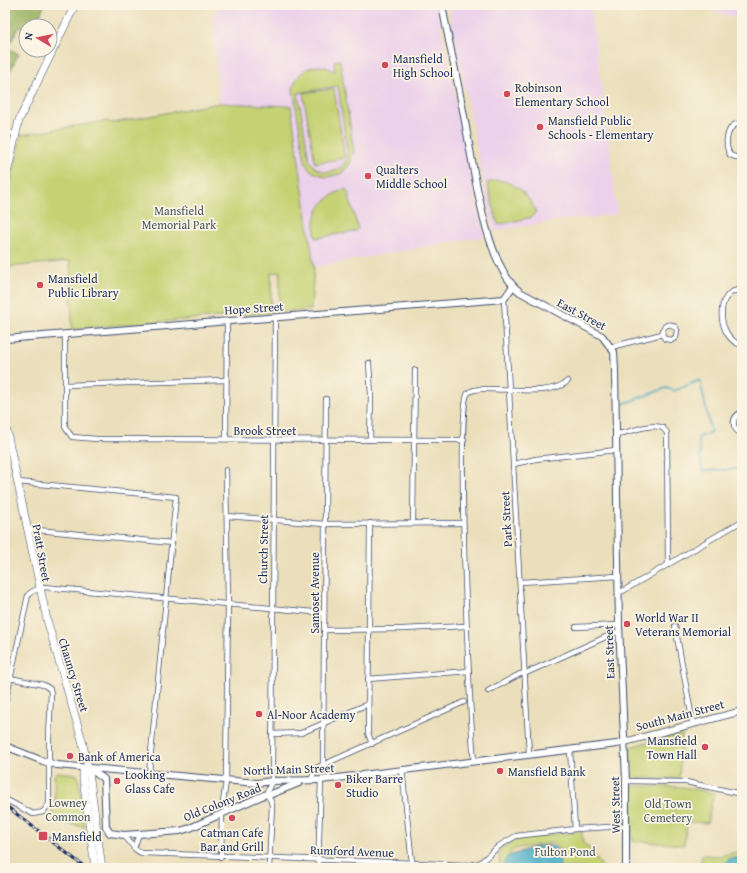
<svg xmlns="http://www.w3.org/2000/svg" width="747" height="873" font-family="'Gentium Book Plus',serif">
<rect width="100%" height="100%" fill="#fcf5e5"/>
<filter id="ink" filterUnits="userSpaceOnUse"><feTurbulence type="fractalNoise" baseFrequency=".025" numOctaves="2"/><feDisplacementMap in="SourceGraphic" scale="8" xChannelSelector="R" yChannelSelector="G"/><feConvolveMatrix kernelMatrix="1 2 1 2 8 2 1 2 1" color-interpolation-filters="sRGB"/></filter>
<filter id="wash" filterUnits="userSpaceOnUse"><feTurbulence type="fractalNoise" baseFrequency=".012" numOctaves="4" result="noise"/><feDisplacementMap in="SourceGraphic" scale="16" xChannelSelector="R" yChannelSelector="G"/><feGaussianBlur stdDeviation="0.9" result="paint"/><feColorMatrix in="noise" values="0 0 0 0 0 0 0 0 0 0 0 0 0 0 0 0 0 1.4 0 .05"/><feComposite in="paint" operator="in"/></filter>
<g filter="url(#wash)">
<rect width="100%" height="100%" fill="#ebdfbb"/>
<g fill="#ecd1ea">
<polygon points="220,5 437,5 477,207 485,236 314,267 291,106 219,103 213,18"/>
<polygon points="448,5 590,5 606,114 617,214 582,219 581,217 494,231 489,209"/>
<polygon points="692,5 742,5 742,19"/>
</g>
<g fill="#c5d273" stroke="#708068" fill-rule="evenodd">
<path d="M340,60L354,152L350,164L341,174L326,177L313,172L308,168L305,161L293,89C297,69 318,59 335,72L334,61ZM338,86L348,157C341,175 318,178 309,159L298,93Z"/>
<polygon points="334,89 345,158 315,163 303,93"/>
<polygon points="219,103 291,106 314,267 311,310 279,312 280,272 271,273 271,313 72,329 70,261 8,267 5,292 5,209 21,135 106,121 112,123"/>
<path d="M497,180C517,182 526,194 536,211L532,217L498,225L487,183Z"/>
<path d="M345,189L347,190L358,228L356,231L316,238C310,214 323,197 345,189Z"/>
<polygon points="682,733 679,779 630,778 630,747"/>
<polygon points="57,772 75,774 78,776 85,827 57,822 52,811 55,803 54,776"/>
<polygon points="630,786 683,787 714,793 707,823 687,822 684,845 632,841"/>
<polygon points="582,831 583,843 590,849 603,868 500,868 499,850 517,839"/>
<polygon points="742,851 742,858 729,858 725,868 700,868 702,855 718,856"/>
</g>
<polygon fill="#9cb465" stroke="#5c7262" points="5,5 44,5 38,22 18,28 8,48 19,54 5,80"/>
<path fill="#eeda9e" stroke="#84847e" d="M553,843L559,847L561,855C559,853 557,849 555,848C546,840 519,853 509,856L511,851L519,848Z"/>
<g fill="#44aac4" stroke="#306c91">
<polygon points="545,846 555,847 559,853 560,868 506,868 504,863 507,857 531,848"/>
<polygon points="731,858 742,859 742,868 724,868 726,862"/>
</g>
<g fill="none" stroke-linecap="round" stroke-linejoin="round">
<polyline stroke="#44aac4" stroke-width="1.5" points="623,404 666,388 674,391 700,380 711,432 698,438 702,471 742,469"/>
</g>
</g>
<g filter="url(#ink)">
<g fill="none" stroke-linecap="round" stroke-linejoin="round">
<g stroke="#3a496c" stroke-width="6">
<g id="street">
<polyline points="5,131 15,134"/>
<polyline points="742,155 742,169"/>
<path d="M741,159L730,155C724,144 726,123 742,123"/>
<path d="M742,290C714,288 716,339 742,345"/>
<polyline points="504,299 529,754"/>
<polyline points="65,334 65,427 72,437 97,439 464,440"/>
<path d="M611,347L662,334L665,339L672,340L676,337L677,330C674,324 669,323 664,327L662,334"/>
<polyline points="369,363 371,395 370,440"/>
<polyline points="65,385 226,380"/>
<path d="M742,412C731,417 731,429 742,434"/>
<path d="M616,434C630,433 651,422 663,428L667,433L668,565"/>
<polyline points="226,439 227,321"/>
<polyline points="514,464 536,459 616,450"/>
<polyline points="226,470 228,603 226,781 223,803 227,812"/>
<polyline points="18,482 176,497 149,773"/>
<polyline points="227,516 324,524 463,523"/>
<polyline points="370,523 368,733 372,744"/>
<polyline points="413,523 415,370"/>
<polyline points="27,529 172,543"/>
<polyline points="521,582 618,576"/>
<polyline points="618,592 623,591 742,521"/>
<polyline points="675,626 693,724"/>
<polyline points="576,627 619,625"/>
<polyline points="324,630 403,629 466,626"/>
<polyline points="5,677 44,685 50,689 51,693 49,738 49,804 43,812 33,814 5,799"/>
<polyline points="368,679 469,671"/>
<polyline points="488,691 520,674 526,673 619,631"/>
<path d="M5,704L28,595C32,590 38,589 44,587L324,613"/>
<polyline points="272,734 301,733 368,704"/>
<polyline points="570,749 575,829"/>
<path d="M474,761C470,722 455,406 468,393C480,381 546,401 568,381"/>
<polyline points="323,765 326,399"/>
<polyline points="402,769 412,863"/>
<polyline points="311,780 316,768 464,702"/>
<polyline points="626,781 686,782 742,794"/>
<polyline points="124,835 135,849 141,853 471,865 480,863 499,846 516,836 575,829 626,826"/>
<polyline points="134,848 139,834"/>
<polyline points="221,857 222,815"/>
<polyline points="269,868 272,805 270,799 266,794 272,781 275,318"/>
<polyline points="318,868 321,780"/>
</g>
</g>
<g stroke="#3a496c" stroke-width="8">
<g id="secondary">
<path d="M442,5C450,48 460,91 467,133C475,175 486,266 520,292L602,336L614,352L615,369L619,625L626,781V868"/>
<polyline points="5,339 504,299 513,286"/>
<polyline points="5,746 43,761 57,765 257,783 272,781 321,780 617,744 742,711"/>
<polyline points="90,769 104,779 106,827 110,833 124,835 180,831 190,828 266,794 269,795 299,783"/>
</g>
</g>
<g stroke="#3a496c" stroke-width="8">
<g id="primary">
<polyline points="5,183 19,120 75,5"/>
<polyline points="5,423 47,620 82,740 89,772 102,868"/>
<polyline points="87,767 83,771 83,778 95,868"/>
</g>
</g>
<use href="#street" stroke="#fff" stroke-width="4.5"/>
<use href="#secondary" stroke="#fff" stroke-width="6"/>
<use href="#primary" stroke="#fff" stroke-width="7"/>
<g stroke="#1b2f5e" stroke-width="3">
<polyline id="rail" points="5,805 86,868"/>
</g>
<use href="#rail" stroke="#fcf5e5" stroke-width="1.5" stroke-dasharray="4.5" stroke-linecap="butt"/>
</g>
</g>
<g fill="#d1495b" stroke="#fcf5e5" stroke-width="1.5">
<circle cx="385" cy="65" r="4"/>
<circle cx="507" cy="94" r="4"/>
<circle cx="540" cy="127" r="4"/>
<circle cx="368" cy="176" r="4"/>
<circle cx="40" cy="285" r="4"/>
<circle cx="627" cy="624" r="4"/>
<circle cx="259" cy="714" r="4"/>
<circle cx="705" cy="747" r="4"/>
<circle cx="70" cy="756" r="4"/>
<circle cx="500" cy="771" r="4"/>
<circle cx="117" cy="781" r="4"/>
<circle cx="338" cy="785" r="4"/>
<circle cx="232" cy="818" r="4"/>
<rect x="38" y="831" width="10" height="10" rx="2"/>
</g>
<g text-anchor="middle" dominant-baseline="central" stroke-width="3.5" stroke-linejoin="round" paint-order="stroke">
<g font-size="12" fill="#1b2f5e" stroke="#fcf5e5" text-anchor="start">
<text x="393" y="58">Mansfield<tspan x="393" dy="14">High School</tspan></text>
<text x="515" y="87">Robinson<tspan x="515" dy="14">Elementary School</tspan></text>
<text x="548" y="120">Mansfield Public<tspan x="548" dy="14">Schools - Elementary</tspan></text>
<text x="376" y="169">Qualters<tspan x="376" dy="14">Middle School</tspan></text>
<text x="48" y="278">Mansfield<tspan x="48" dy="14">Public Library</tspan></text>
<text x="635" y="617">World War II<tspan x="635" dy="14">Veterans Memorial</tspan></text>
<text x="267" y="714">Al-Noor Academy</text>
<text x="697" y="740" text-anchor="end">Mansfield<tspan x="697" dy="14">Town Hall</tspan></text>
<text x="78" y="756">Bank of America</text>
<text x="508" y="771">Mansfield Bank</text>
<text x="125" y="774">Looking<tspan x="125" dy="14">Glass Cafe</tspan></text>
<text x="346" y="778">Biker Barre<tspan x="346" dy="14">Studio</tspan></text>
<text x="232" y="832" text-anchor="middle">Catman Cafe<tspan x="232" dy="14">Bar and Grill</tspan></text>
<text x="52" y="836">Mansfield</text>
</g>
<g font-size="12" fill="#465863" stroke="#fcf5e5">
<text x="179" y="210">Mansfield<tspan x="179" dy="14">Memorial Park</tspan></text>
<text x="68" y="802">Lowney<tspan x="68" dy="14">Common</tspan></text>
<text x="668" y="803">Old Town<tspan x="668" dy="14">Cemetery</tspan></text>
<text x="565" y="851">Fulton Pond</text>
</g>
<g font-size="12" fill="#1b2f5e" stroke="#fcf5e5">
<text transform="translate(254 308) rotate(-4)">Hope Street</text>
<text transform="translate(582 314) rotate(28)">East Street</text>
<text x="265" y="430">Brook Street</text>
<text transform="translate(506 519) rotate(-93)">Park Street</text>
<text transform="translate(263 549) rotate(-89)">Church Street</text>
<text transform="translate(42 553) rotate(80)">Pratt Street</text>
<text transform="translate(314 593) rotate(-90)">Samoset Avenue</text>
<text transform="translate(609 652) rotate(-92)">East Street</text>
<text transform="translate(74 675) rotate(73)">Chauncy Street</text>
<text transform="translate(680 715) rotate(-15)">South Main Street</text>
<text transform="translate(289 769) rotate(-2)">North Main Street</text>
<text transform="translate(222 802) rotate(-22)">Old Colony Road</text>
<text transform="translate(615 805) rotate(-91)">West Street</text>
<text transform="translate(352 851) rotate(2)">Rumford Avenue</text>
</g>
</g>
<rect width="747" height="873" fill="none" stroke="#fcf5e5" stroke-width="20"/>
<g transform="translate(38 38) rotate(280)"><circle r="19" fill="#fcf5e5" stroke="#a2a6af"/>
<path d="M0-3L7 15L0 10L-7 15Z" fill="#d1495b"/>
<text y="-6" font-size="11" font-weight="bold" text-anchor="middle" fill="#1b2f5e">N</text>
</g>
</svg>
